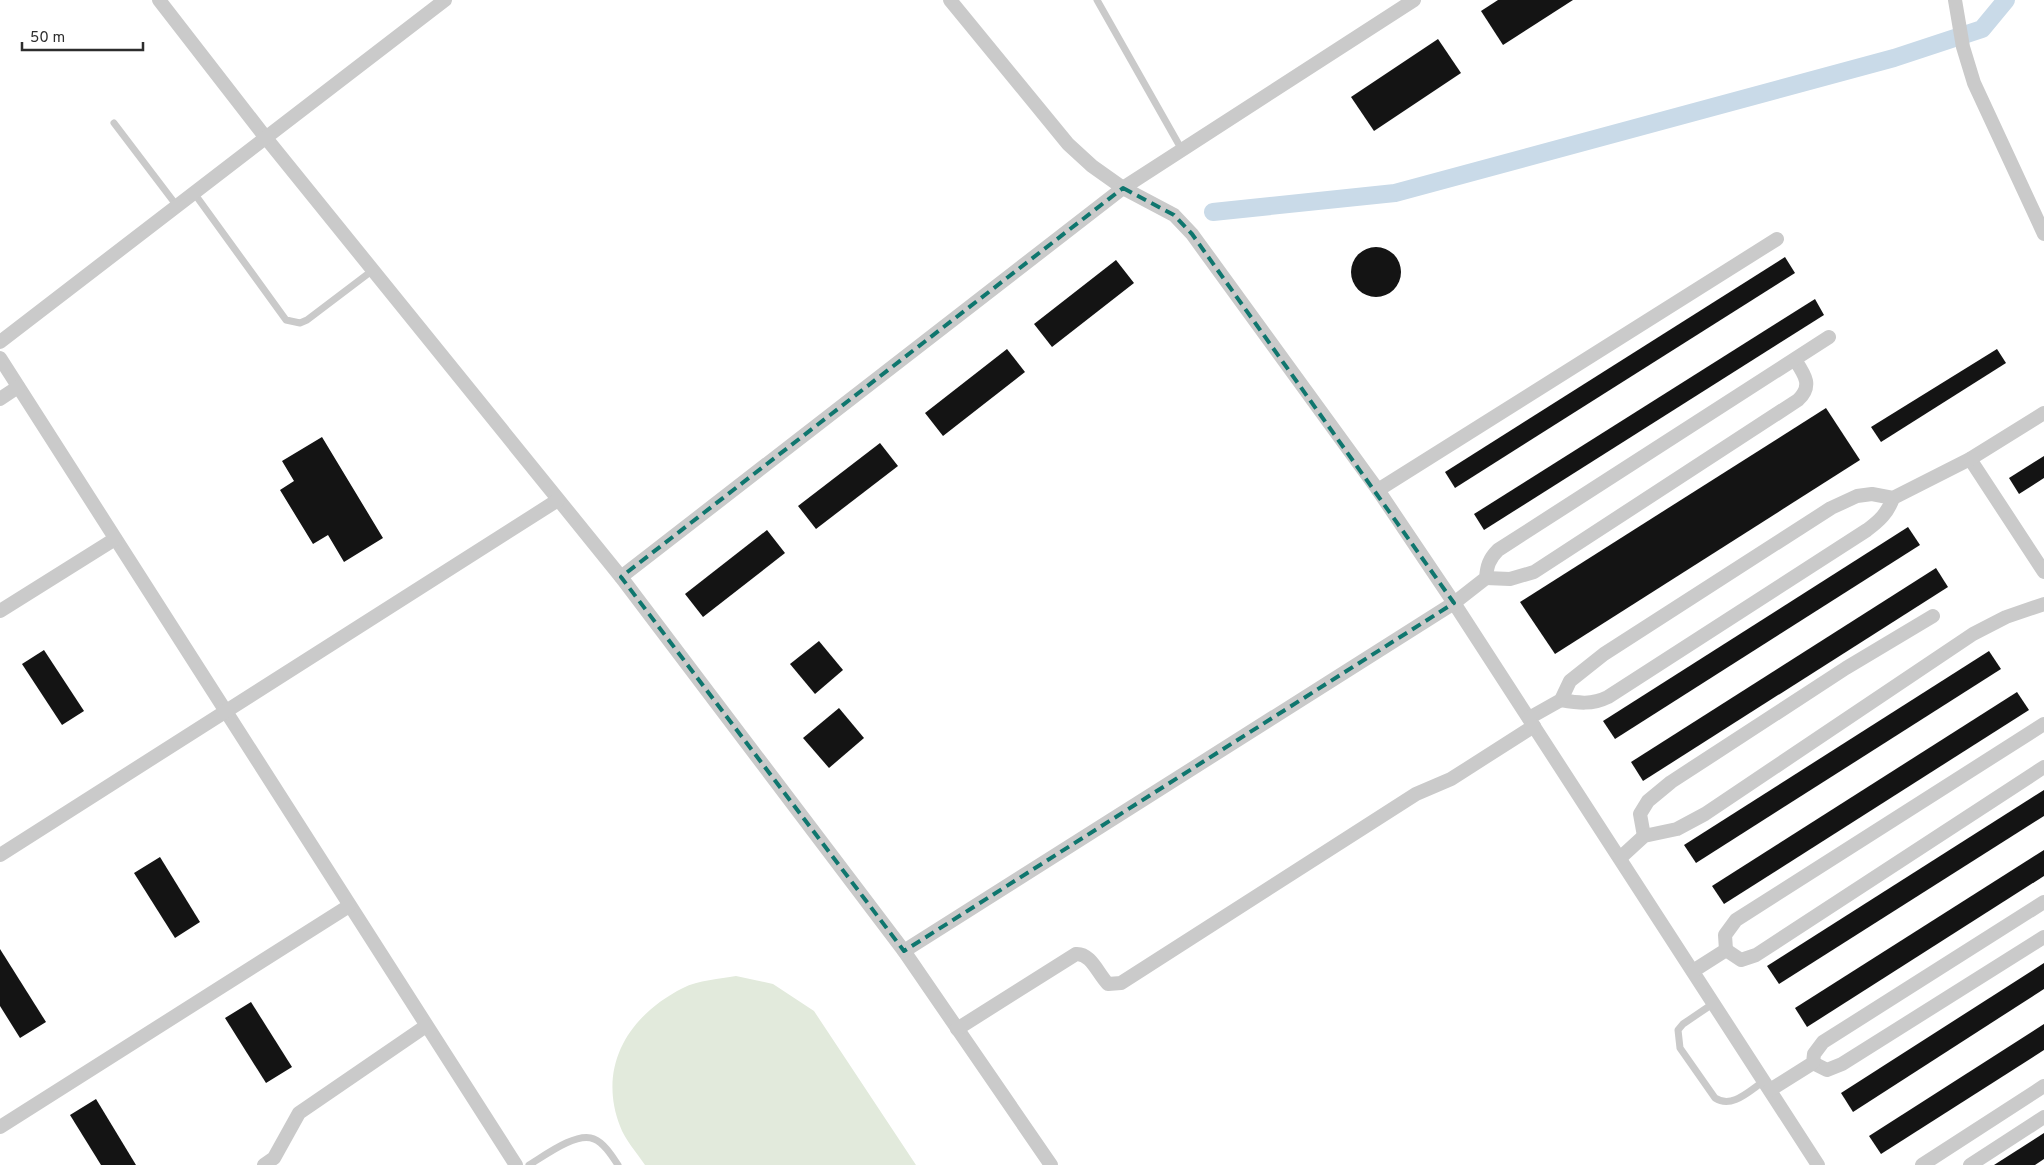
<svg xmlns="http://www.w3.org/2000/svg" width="2044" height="1165" font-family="Overpass,sans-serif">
<rect width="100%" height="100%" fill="#fff"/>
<path fill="#e2eadc" d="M736,976L773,984L814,1011L916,1165H645C637,1153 625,1140 620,1126C597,1066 629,1015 683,988C698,980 720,979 736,976Z"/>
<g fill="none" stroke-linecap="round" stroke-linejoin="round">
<polyline stroke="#c9dae8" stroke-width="18" points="1213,212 1395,193 1894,58 1982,29 2006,0"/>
</g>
<g fill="#141414">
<polygon points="1498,0 1573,0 1503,45 1481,11"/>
<polygon points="1438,39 1461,73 1374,131 1351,97"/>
<circle cx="1376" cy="272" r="25"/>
<polygon points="1785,257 1795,273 1455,488 1445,472"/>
<polygon points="1116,260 1134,283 1052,347 1034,324"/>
<polygon points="1815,299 1824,315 1484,530 1474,514"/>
<polygon points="1007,349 1025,372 943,436 925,413"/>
<polygon points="1997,349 2006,363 1881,442 1871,427"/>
<polygon points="1826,408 1860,460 1555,654 1520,602"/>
<polygon points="322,437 383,538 344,562 328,535 313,544 280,490 294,481 282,461"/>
<polygon points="880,443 898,466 816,529 798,506"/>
<polygon points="2044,456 2044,478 2019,494 2009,478"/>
<polygon points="1908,527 1920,545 1615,739 1603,721"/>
<polygon points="767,530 785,553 703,617 685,594"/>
<polygon points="1936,568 1948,587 1643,781 1631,762"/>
<polygon points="819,641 843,670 815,694 790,664"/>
<polygon points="44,650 84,711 62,725 22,664"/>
<polygon points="1989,651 2001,669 1696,863 1684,845"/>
<polygon points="2017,692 2029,710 1724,904 1712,886"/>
<polygon points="839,708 864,738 829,768 803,738"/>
<polygon points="2044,790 2044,816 1779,984 1767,966"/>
<polygon points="2044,850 2044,876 1807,1027 1795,1008"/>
<polygon points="160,857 200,922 175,938 134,873"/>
<polygon points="0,949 46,1022 20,1038 0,1006"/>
<polygon points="2044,963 2044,989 1853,1112 1841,1093"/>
<polygon points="251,1002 292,1067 266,1083 225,1018"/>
<polygon points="2044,1024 2044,1050 1881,1154 1869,1136"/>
<polygon points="96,1099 136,1165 101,1165 70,1115"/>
<polygon points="2044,1133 2044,1159 2035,1165 1994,1165"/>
</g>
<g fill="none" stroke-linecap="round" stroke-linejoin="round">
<g stroke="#cacaca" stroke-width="7">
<polyline points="1097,0 1182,150"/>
<polyline points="114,123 177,206"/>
<polyline points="194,193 286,320 300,323 307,320 373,270"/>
<path d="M1714,1003L1683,1024L1678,1030L1680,1048L1715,1098C1732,1109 1749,1091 1764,1081"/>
<path d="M529,1165C544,1156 577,1131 594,1139C604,1143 612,1156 618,1165"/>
</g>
<g stroke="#cacaca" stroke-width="14">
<polyline points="159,0 266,138 621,577 904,951 1051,1165"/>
<polyline points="950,0 1068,144 1092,166 1123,188 1174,215 1192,234 1378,490 1454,603 1818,1165"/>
<polyline points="1955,0 1963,47 1974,83 2044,234"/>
<polyline points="0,342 445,0"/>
<polyline points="0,358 516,1165"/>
<polyline points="0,399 18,387"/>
<polyline points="1970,459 2044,572"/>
<polyline points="1378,490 1777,239"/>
<polyline points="621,577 1123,188 1414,0"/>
<path d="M1486,578L1510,579L1534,572L1798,400C1813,386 1805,375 1795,360"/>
<polyline points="0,611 115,539"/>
<path d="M1561,700C1578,703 1592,705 1608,697L1867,530C1879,521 1888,513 1893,498"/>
<polyline points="1529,718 1561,700 1570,681 1604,654 1831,508 1857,496 1872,494 1893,498 1970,459 2044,413"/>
<polyline points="1644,836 1640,814 1648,801 1671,782 1846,668 1933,616"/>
<polyline points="0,855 558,500"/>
<polyline points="1620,858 1644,836 1677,829 1705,814 1973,634 2006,617 2044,604"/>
<polyline points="1726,950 1741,960 1756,955 2044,767"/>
<path d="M904,951L1454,603L1486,578C1487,566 1489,559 1498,550L1829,337"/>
<polyline points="1693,971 1726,950 1725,935 1736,920 2044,724"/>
<path d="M957,1029L1076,954C1091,953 1098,974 1108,984L1121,983L1416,794L1451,779L1534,726"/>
<polyline points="1813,1063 1827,1070 1842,1064 2044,937"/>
<polyline points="1770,1090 1813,1063 1814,1054 1823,1042 2044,902"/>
<polyline points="0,1127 349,906"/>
<polyline points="264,1165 274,1158 299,1113 426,1026"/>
<polyline points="1922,1165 2044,1086"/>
<polyline points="1970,1165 2044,1117"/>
</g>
</g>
<path fill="none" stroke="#0f766e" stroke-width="4" stroke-dasharray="10 6" stroke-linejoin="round" d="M1123,188L1174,215L1192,234L1454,603L904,951L621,577Z"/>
<path d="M22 42v8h121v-8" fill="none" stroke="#2d2d2d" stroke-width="2.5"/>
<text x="30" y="42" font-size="15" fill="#2d2d2d" stroke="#ffffff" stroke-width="4" paint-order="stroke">50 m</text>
</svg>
